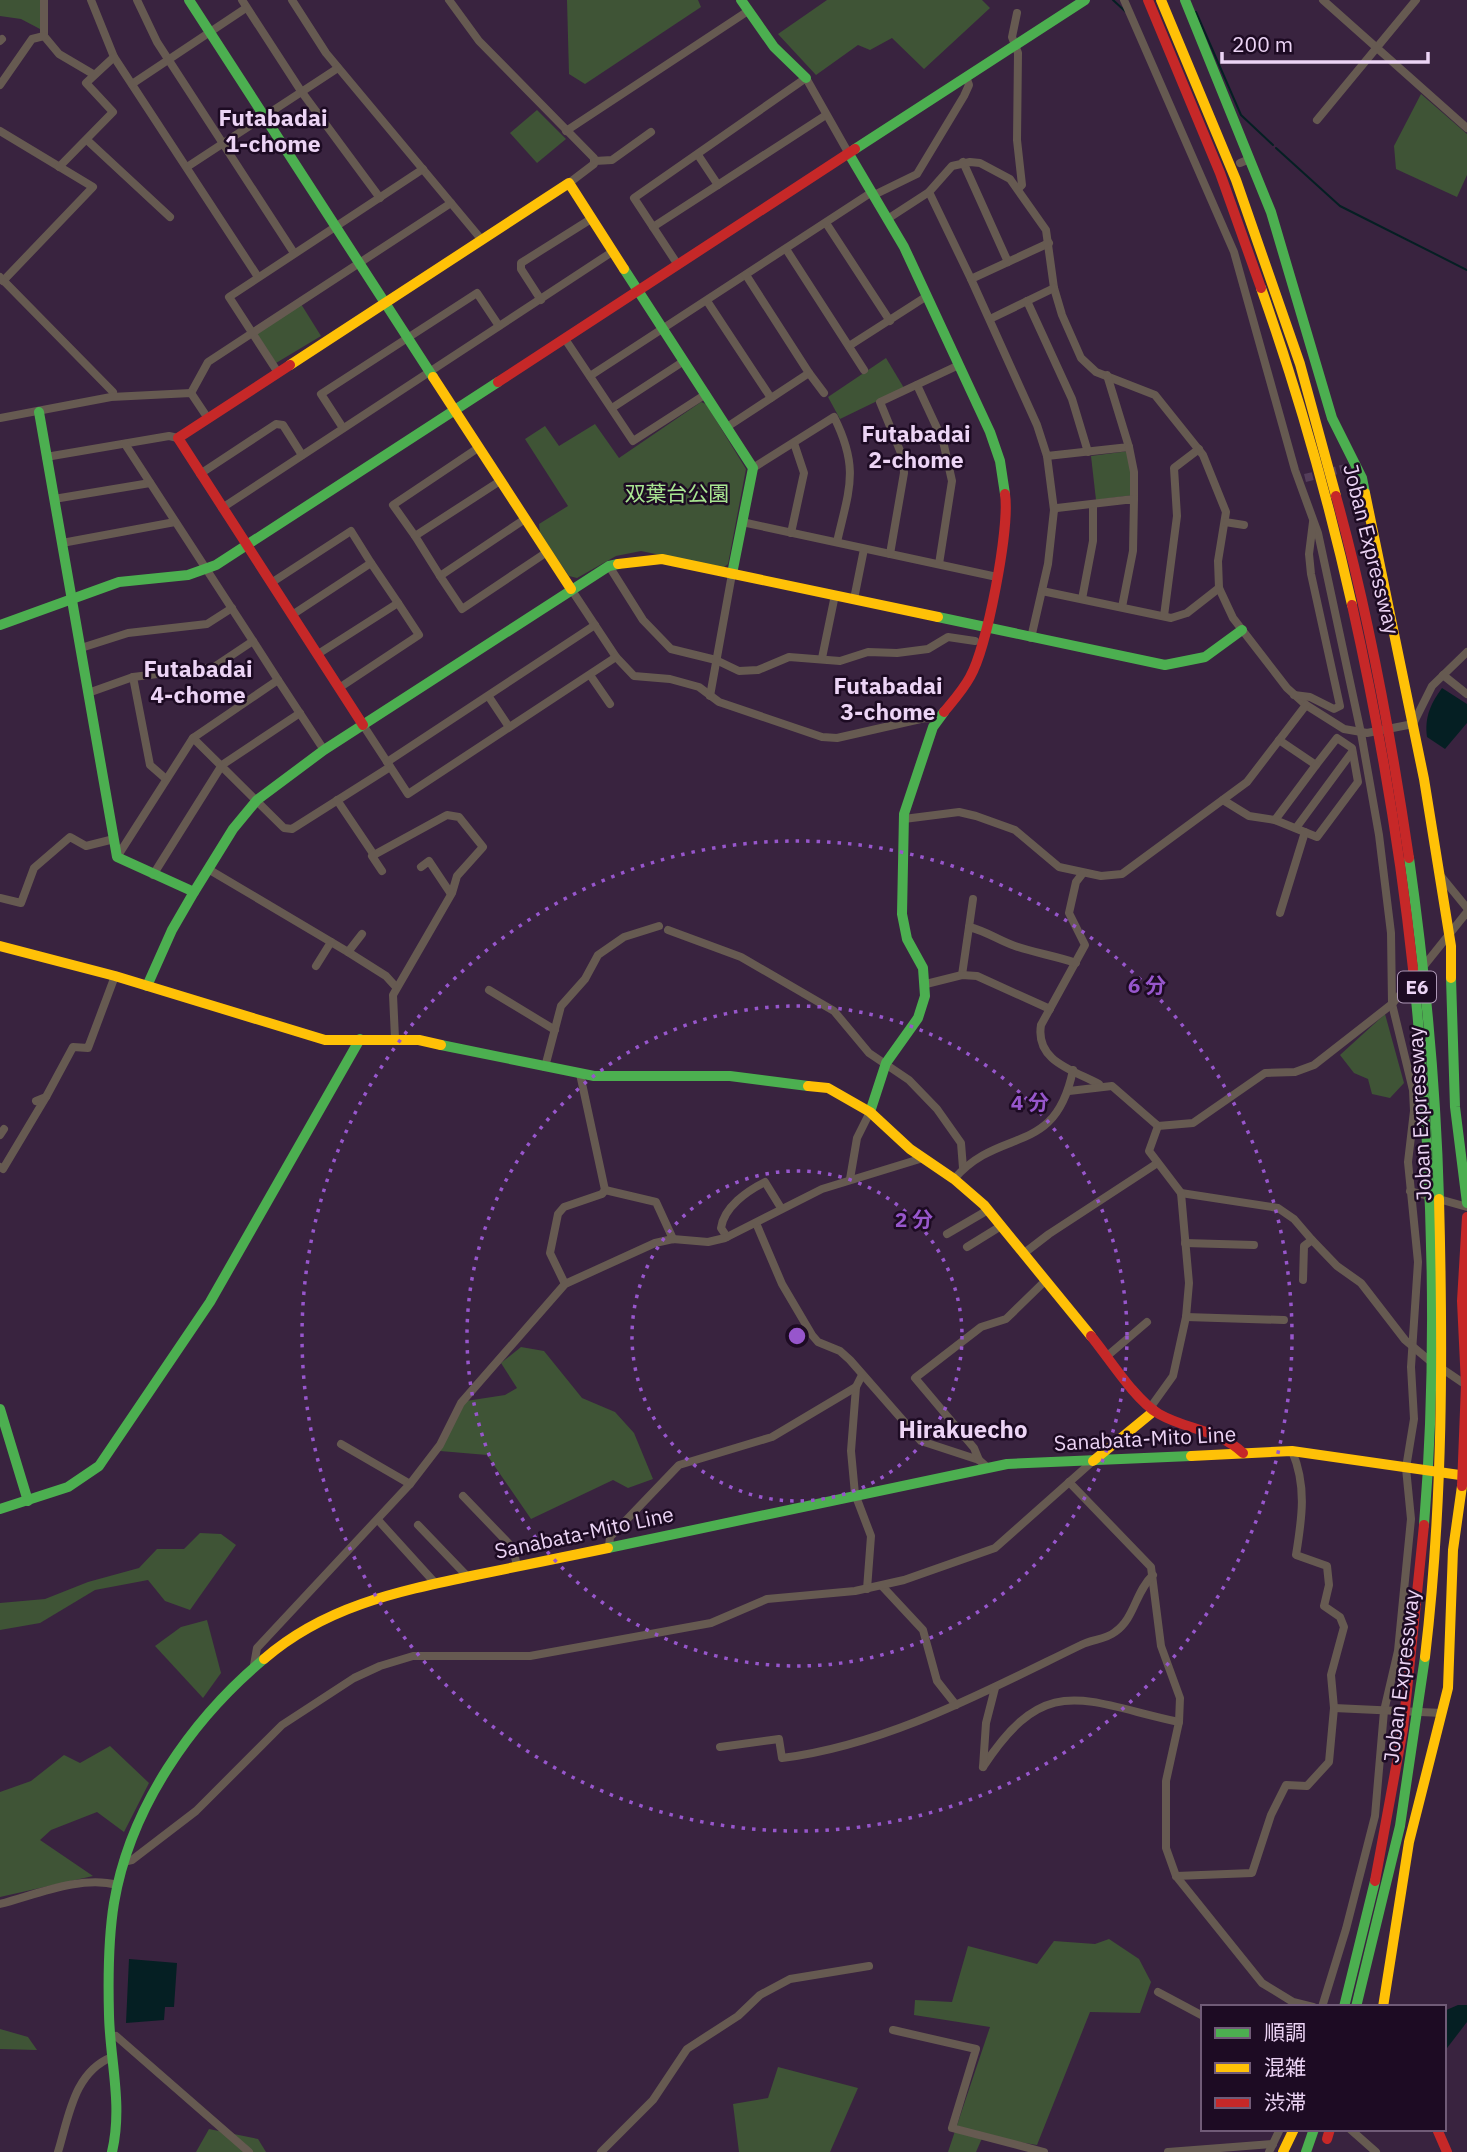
<svg xmlns="http://www.w3.org/2000/svg" width="1467" height="2152" font-family="'IBM Plex Sans','Noto Sans JP',sans-serif">
<rect width="100%" height="100%" fill="#39233f"/>
<g fill="#3f5436">
<polygon points="0,0 40,0 40,29 21,19 0,16"/>
<polygon points="567,0 698,0 701,7 585,84 569,74"/>
<polygon points="827,0 982,0 990,8 924,69 892,38 870,50 858,45 816,75 778,34"/>
<polygon points="1421,94 1467,134 1467,175 1457,197 1396,169 1394,146"/>
<polygon points="537,110 566,139 537,163 510,133"/>
<polygon points="301,304 321,336 276,363 257,334"/>
<polygon points="886,358 904,388 840,419 828,397"/>
<polygon points="701,402 706,404 746,469 728,564 723,568 641,551 616,556 577,578 569,576 540,534 539,524 568,506 525,439 545,426 559,446 595,424 619,458"/>
<polygon points="1129,451 1134,495 1096,500 1091,456"/>
<polygon points="1385,1014 1404,1083 1390,1098 1372,1094 1368,1079 1354,1073 1340,1055"/>
<polygon points="521,1347 544,1351 582,1398 615,1412 634,1433 653,1479 628,1488 613,1480 531,1519 487,1455 440,1451 466,1401 505,1395 517,1388 501,1363"/>
<polygon points="200,1533 221,1534 236,1545 190,1610 165,1601 148,1580 95,1590 40,1623 0,1630 0,1603 45,1599 88,1582 139,1568 157,1549 184,1549"/>
<polygon points="207,1620 221,1673 203,1698 155,1646 181,1627"/>
<polygon points="110,1746 149,1783 124,1832 97,1812 51,1830 40,1840 93,1876 0,1897 0,1792 31,1781 64,1755 80,1763"/>
<polygon points="1109,1939 1139,1959 1151,1982 1140,2013 1090,2012 1037,2145 983,2136 976,2152 948,2152 990,2027 914,2015 915,2000 952,2002 968,1946 1037,1964 1054,1941 1095,1944"/>
<polygon points="0,2029 28,2037 37,2050 0,2049"/>
<polygon points="778,2067 858,2088 830,2152 739,2152 733,2104 768,2098"/>
<polygon points="209,2129 258,2139 266,2152 196,2152"/>
</g>
<g fill="#051f23">
<path d="M1442,688L1467,704V723L1445,749L1427,737C1424,716 1432,702 1442,688Z"/>
<polygon points="129,1959 177,1963 174,2007 165,2007 164,2020 126,2023"/>
<polygon points="1458,2005 1467,2005 1467,2022 1444,2052 1444,2011"/>
</g>
<g fill="none" stroke-linecap="round" stroke-linejoin="round">
<g stroke="#051f23" stroke-width="2">
<polyline points="1113,0 1126,12"/>
<polyline points="1196,12 1241,115 1273,145"/>
<polyline points="1276,148 1340,206 1467,270"/>
</g>
<polyline stroke="#543e5a" stroke-width="8" stroke-dasharray="8 4" stroke-linecap="butt" points="1305,478 1350,467"/>
<g stroke="#665a51" stroke-width="8">
<polyline points="44,0 44,36 59,54 93,74"/>
<polyline points="91,0 114,57 258,277"/>
<polyline points="137,0 157,42 294,253"/>
<polyline points="242,0 301,91 380,198"/>
<polyline points="292,0 326,53 481,239"/>
<polyline points="449,0 479,41 594,158 594,164 569,183"/>
<polyline points="1124,0 1234,252 1295,470 1318,533 1361,733 1379,835 1391,933 1392,1004 1413,1090 1414,1111 1408,1162 1418,1262 1411,1367 1414,1419 1406,1468 1411,1519 1398,1651 1384,1711 1375,1816 1346,1929 1322,2007"/>
<polyline points="1323,0 1467,128"/>
<polyline points="1017,13 1012,37 1018,53 1017,140 1022,185 1018,189"/>
<polyline points="0,41 2,39"/>
<polyline points="132,84 246,8"/>
<polyline points="0,85 32,39 44,36"/>
<polyline points="1317,120 1416,0"/>
<polyline points="0,131 93,187 3,281"/>
<polyline points="566,131 748,11"/>
<polyline points="87,140 170,217"/>
<polyline points="698,155 718,185"/>
<polyline points="595,161 612,160 651,132"/>
<polyline points="963,162 1008,262"/>
<polyline points="1240,163 1250,159"/>
<polyline points="59,167 113,112 86,83 114,57"/>
<polyline points="187,167 338,68"/>
<polyline points="929,192 971,279 1049,243"/>
<polyline points="874,195 917,174 964,96 969,85 966,77"/>
<polyline points="889,218 929,192 952,166 970,162 980,163 1010,179 1046,230 1054,288 1062,315 1081,358 1096,372 1155,395 1203,455 1226,512 1218,561 1219,588 1233,618 1287,688 1306,705 1344,729 1367,733 1413,724 1432,686 1467,652"/>
<polyline points="826,223 890,321"/>
<polyline points="653,227 826,115"/>
<polyline points="786,249 864,370"/>
<polyline points="678,265 634,198 806,78 849,154"/>
<polyline points="0,277 113,392"/>
<polyline points="971,279 1037,425 1047,456 1129,447 1107,375"/>
<polyline points="541,300 521,269 521,263 591,219"/>
<polyline points="707,301 771,398"/>
<polyline points="1027,301 1072,399 1088,452"/>
<polyline points="990,319 1054,288"/>
<polyline points="565,339 633,441 706,394"/>
<polyline points="849,346 927,296"/>
<polyline points="277,371 229,297 423,169"/>
<polyline points="809,373 824,393"/>
<polyline points="590,376 872,192"/>
<polyline points="917,385 943,441 952,481 939,564"/>
<polyline points="191,393 208,362 451,203"/>
<polyline points="612,408 684,361"/>
<polyline points="0,418 111,397 191,393 207,417"/>
<polyline points="727,427 809,373 746,275"/>
<polyline points="343,428 321,394 477,293 499,326"/>
<polyline points="1129,447 1134,472 1134,499"/>
<polyline points="478,448 393,505 415,536 500,481"/>
<polyline points="1047,456 1054,510"/>
<polyline points="46,457 169,436 178,438"/>
<path d="M753,468L834,417C860,469 849,489 837,542"/>
<polyline points="200,474 276,424 283,425 302,455"/>
<polyline points="54,499 150,483"/>
<polyline points="222,508 612,252"/>
<polyline points="525,519 440,576 462,609 547,552"/>
<polyline points="742,522 997,577"/>
<polyline points="1225,522 1244,525"/>
<polyline points="791,533 804,473 794,443"/>
<polyline points="415,536 440,576"/>
<polyline points="62,543 175,522"/>
<polyline points="890,554 904,473 903,458 880,402 959,365"/>
<polyline points="371,563 398,603"/>
<polyline points="609,566 643,620 671,649 716,660 739,671 758,670 789,657 840,661 868,652 897,653 928,649 948,637 975,641"/>
<polyline points="271,583 351,531 371,563 292,615"/>
<polyline points="571,589 616,657 634,676 670,679 699,687 719,702 822,737 837,738 925,718 937,720"/>
<polyline points="1042,591 1171,618 1187,613 1219,588"/>
<polyline points="854,599 864,549"/>
<polyline points="1082,599 1093,541 1093,504"/>
<polyline points="1164,616 1177,516 1174,468 1199,449"/>
<polyline points="1031,638 1048,564 1054,510 1057,508 1134,499 1133,551 1122,607"/>
<polyline points="253,641 278,680"/>
<polyline points="81,648 128,633 207,624 232,608"/>
<polyline points="318,654 398,603 419,635 339,688"/>
<polyline points="822,658 835,595"/>
<polyline points="590,675 610,704"/>
<polyline points="1443,675 1467,694"/>
<polyline points="133,677 150,765 166,779"/>
<polyline points="88,693 133,677 214,667 253,641 125,444"/>
<polyline points="1294,695 1310,697 1334,709 1340,706 1311,574 1309,554 1313,522"/>
<polyline points="710,696 732,574"/>
<polyline points="489,697 509,727"/>
<polyline points="363,725 408,794 616,657"/>
<polyline points="193,738 284,828 292,829 390,767"/>
<polyline points="387,762 595,625"/>
<polyline points="337,800 374,855"/>
<polyline points="1223,800 1249,816 1275,820 1317,837 1358,782 1352,748 1337,738 1316,765 1279,740"/>
<polyline points="904,819 959,812 976,816 1015,830 1059,867 1101,876 1122,874 1247,782 1306,705"/>
<polyline points="1275,820 1316,765"/>
<polyline points="1296,828 1352,752"/>
<polyline points="117,857 193,738 278,680 324,750"/>
<polyline points="421,867 429,861 451,894"/>
<polyline points="208,869 348,952 386,976 396,987"/>
<polyline points="382,871 372,856 447,815 459,817 483,847 457,876 452,893 393,995 395,1038"/>
<path d="M1083,873L1076,882L1069,913L1085,945L1041,1025C1035,1061 1073,1070 1099,1084"/>
<polyline points="153,875 222,765 300,713"/>
<polyline points="1440,875 1467,908"/>
<polyline points="0,898 21,903 34,868 70,837 86,846 114,839"/>
<polyline points="1280,913 1305,832"/>
<polyline points="969,927 973,899"/>
<polyline points="668,930 741,957 834,1011 869,1053 909,1080 937,1109 961,1143 963,1168"/>
<polyline points="348,952 362,934"/>
<polyline points="316,966 331,942"/>
<polyline points="1423,967 1467,912"/>
<path d="M962,975L969,927C986,931 998,940 1015,946C1035,953 1056,956 1076,963"/>
<polyline points="926,984 962,975 977,976 1050,1009"/>
<polyline points="489,990 555,1030"/>
<polyline points="545,1067 561,1006 585,979 598,955 624,937 659,926"/>
<polyline points="1069,1091 1112,1086 1158,1126 1193,1123 1265,1073 1295,1072 1314,1065 1392,1004 1415,977"/>
<polyline points="36,1101 46,1097 73,1047 88,1048 115,976"/>
<polyline points="0,1135 4,1129"/>
<polyline points="0,1167 3,1169 46,1097"/>
<polyline points="850,1179 857,1138 870,1112"/>
<path d="M954,1179C1001,1125 1055,1158 1073,1070"/>
<polyline points="605,1190 656,1202 673,1239"/>
<polyline points="1410,1191 1467,1207"/>
<polyline points="1181,1193 1278,1208 1294,1219 1312,1240"/>
<polyline points="756,1223 782,1284 812,1335 818,1342 840,1351 850,1360 921,1441 979,1460 987,1467"/>
<polyline points="947,1234 988,1210"/>
<path d="M727,1237L721,1228C724,1207 747,1191 765,1182L781,1208"/>
<polyline points="1185,1243 1254,1245"/>
<polyline points="967,1247 1001,1226"/>
<polyline points="1023,1254 1049,1234 1156,1164"/>
<polyline points="1303,1280 1304,1246 1312,1240 1337,1266 1361,1283 1405,1340 1430,1361"/>
<polyline points="565,1284 550,1253 558,1214 564,1207 602,1194 605,1190 580,1074"/>
<polyline points="1186,1317 1284,1320"/>
<polyline points="1106,1357 1147,1322"/>
<polyline points="1441,1368 1466,1385"/>
<polyline points="856,1387 851,1451 855,1494 871,1536 867,1589"/>
<polyline points="1150,1408 1173,1376 1186,1317 1189,1283 1181,1193 1149,1151 1158,1126"/>
<polyline points="341,1444 410,1484"/>
<polyline points="979,1460 974,1448 915,1378 981,1327 1006,1319 1045,1281"/>
<polyline points="1069,1482 1151,1567 1161,1646 1180,1698 1179,1722 1166,1781 1166,1848 1176,1876 1262,1983 1293,2002 1313,2007"/>
<polyline points="463,1496 513,1548 517,1566"/>
<polyline points="378,1520 436,1584"/>
<polyline points="418,1525 468,1577"/>
<polyline points="609,1547 610,1537 679,1465 772,1437 856,1387 862,1375"/>
<polyline points="882,1586 923,1630 937,1681 956,1705"/>
<polyline points="254,1665 257,1648 410,1484 440,1445 461,1403 565,1284 655,1243 673,1239 708,1242 725,1238 822,1189 923,1158"/>
<polyline points="1334,1708 1442,1713"/>
<path d="M720,1747L779,1739L782,1758C887,1745 986,1691 1081,1645C1092,1639 1105,1640 1115,1632C1135,1618 1135,1592 1153,1575"/>
<path d="M983,1767C1046,1671 1082,1701 1179,1722"/>
<polyline points="983,1767 986,1723 995,1688"/>
<polyline points="123,1862 132,1860 196,1811 282,1725 354,1678 380,1666 413,1656 530,1656 711,1623 767,1599 855,1591 904,1580 995,1548 1093,1461"/>
<path d="M1176,1876L1252,1873L1271,1815L1286,1785L1307,1786L1329,1762L1334,1708L1331,1675L1344,1627L1340,1617L1324,1606L1329,1585L1327,1566L1296,1555C1302,1518 1307,1486 1292,1451"/>
<path d="M0,1904C35,1895 81,1875 117,1885"/>
<polyline points="1158,1992 1203,2016"/>
<polyline points="893,2030 976,2049 952,2128 1044,2152"/>
<polyline points="116,2036 249,2152"/>
<polyline points="1350,2129 1376,2152"/>
<path d="M58,2152C69,2116 74,2072 112,2057"/>
<polyline points="601,2152 653,2100 687,2049 738,2016 760,1995 790,1979 869,1966"/>
<polyline points="1168,2152 1273,2144"/>
<polyline points="1269,2152 1280,2129"/>
</g>
<g stroke="#4caf50" stroke-width="10">
<polyline points="189,0 433,377"/>
<polyline points="741,0 774,47 806,78"/>
<polyline points="1185,0 1271,212 1332,418 1362,478 1365,493"/>
<polyline points="855,149 1085,0"/>
<polyline points="849,154 904,247 990,432 1000,461 1005,494"/>
<polyline points="624,269 753,468 732,574"/>
<polyline points="39,412 117,857 194,892"/>
<polyline points="938,617 1165,665 1205,657 1242,630"/>
<polyline points="0,625 119,582 188,575 216,565 498,382"/>
<path d="M1409,858C1425,971 1436,1085 1439,1199"/>
<path d="M1413,969C1432,1153 1439,1340 1424,1525"/>
<polyline points="1451,978 1455,1107 1467,1203"/>
<polyline points="147,986 172,930 194,892 233,829 257,800 324,750 609,566 618,564"/>
<polyline points="441,1045 594,1076 730,1076 808,1086"/>
<polyline points="870,1112 886,1063 918,1018 925,996 923,968 907,939 902,914 904,814 933,727 944,712"/>
<polyline points="0,1409 28,1501"/>
<polyline points="0,1509 68,1487 99,1466 210,1302 360,1039"/>
<polyline points="608,1548 1007,1464 1191,1456"/>
<polyline points="1344,2007 1375,1881"/>
<polyline points="1356,2007 1400,1826 1425,1657"/>
<path d="M112,2152C123,2105 110,2061 109,2015C108,1978 108,1940 114,1903C130,1808 191,1720 264,1659"/>
<polyline points="1306,2152 1314,2129"/>
</g>
<g stroke="#ffc107" stroke-width="10">
<polyline points="1161,0 1236,180 1300,364 1336,496"/>
<path d="M1261,288C1298,392 1328,498 1352,605"/>
<polyline points="290,365 569,183 624,269"/>
<polyline points="433,377 571,589"/>
<polyline points="1365,493 1424,779 1451,946 1451,978"/>
<polyline points="618,564 662,559 938,617"/>
<polyline points="0,946 115,976 325,1040 419,1040 441,1045"/>
<polyline points="808,1086 828,1088 870,1112 910,1149 954,1179 984,1205 1091,1336"/>
<polyline points="1191,1456 1292,1451 1467,1476"/>
<polyline points="1093,1461 1154,1411"/>
<path d="M1425,1657C1443,1505 1443,1352 1439,1199"/>
<path d="M264,1659C324,1607 395,1592 471,1576C517,1567 562,1557 608,1548"/>
<polyline points="1383,2007 1409,1842 1448,1688 1453,1550 1462,1486"/>
<polyline points="1283,2152 1294,2129"/>
</g>
<g stroke="#c62828" stroke-width="10">
<polyline points="1148,0 1220,173 1261,288"/>
<polyline points="290,365 178,438 363,725"/>
<polyline points="498,382 855,149"/>
<path d="M1336,496C1369,615 1391,736 1409,858"/>
<path d="M1352,605C1379,726 1400,847 1413,969"/>
<path d="M944,712C953,701 963,690 970,677C987,648 1010,528 1005,494"/>
<path d="M1091,1336C1109,1358 1135,1400 1159,1414C1187,1430 1219,1430 1243,1453"/>
<polyline points="1462,1486 1466,1385 1462,1301 1467,1217"/>
<polyline points="1375,1881 1403,1729 1424,1525"/>
<polyline points="1437,2129 1447,2152"/>
<polyline points="1327,2139 1330,2129"/>
</g>
</g>
<g fill="none" stroke="#9756cc" stroke-width="3.5" stroke-dasharray="3.5 7">
<circle cx="797" cy="1336" r="165"/>
<circle cx="797" cy="1336" r="330"/>
<circle cx="797" cy="1336" r="495"/>
</g>
<g text-anchor="middle" dominant-baseline="central" stroke-width="5" stroke-linejoin="round" paint-order="stroke">
<rect fill="#1d0b23" stroke="#ae98b6" stroke-width="2" x="1398" y="971.5" width="38" height="31" rx="5"/>
<g font-size="19" font-weight="bold" fill="#ecd4f5">
<text x="1417" y="987">E6</text>
</g>
<g font-size="21" fill="#a8e591" stroke="#1d0b23">
<text x="677" y="493">双葉台公園</text>
</g>
<g font-size="21" fill="#ecd4f5" stroke="#1d0b23">
<text transform="translate(1372 549) rotate(76)">Joban Expressway</text>
<text transform="translate(1419 1114) rotate(-93)">Joban Expressway</text>
<text transform="translate(1145 1438) rotate(-3)">Sanabata-Mito Line</text>
<text transform="translate(584 1532) rotate(-12)">Sanabata-Mito Line</text>
<text transform="translate(1401 1676) rotate(-83)">Joban Expressway</text>
</g>
<g font-size="23" font-weight="bold" fill="#ecd4f5" stroke="#1d0b23">
<text x="273" y="117">Futabadai<tspan x="273" dy="26">1-chome</tspan></text>
<text x="916" y="433">Futabadai<tspan x="916" dy="26">2-chome</tspan></text>
<text x="198" y="668">Futabadai<tspan x="198" dy="26">4-chome</tspan></text>
<text x="888" y="685">Futabadai<tspan x="888" dy="26">3-chome</tspan></text>
</g>
<g font-size="24" font-weight="bold" fill="#ecd4f5" stroke="#1d0b23">
<text x="963" y="1429">Hirakuecho</text>
</g>
</g>
<circle cx="797" cy="1336" r="10" fill="#9756cc" stroke="#1d0b23" stroke-width="3.5"/>
<g font-size="21" text-anchor="middle" font-weight="bold" fill="#9756cc" stroke="#1d0b23" stroke-width="5" stroke-linejoin="round" paint-order="stroke">
<text x="1147" y="993">6 分</text>
<text x="1030" y="1110">4 分</text>
<text x="914" y="1227">2 分</text>
</g>
<rect x="1201" y="2005" width="245" height="126" fill="#1d0b23" stroke="#705b77" stroke-width="2"/>
<rect x="1215" y="2028" width="35" height="10" fill="#4caf50" stroke="#705b77" stroke-width="2"/>
<text x="1264" y="2040" font-size="21" fill="#ecd4f5">順調</text>
<rect x="1215" y="2063" width="35" height="10" fill="#ffc107" stroke="#705b77" stroke-width="2"/>
<text x="1264" y="2075" font-size="21" fill="#ecd4f5">混雑</text>
<rect x="1215" y="2098" width="35" height="10" fill="#c62828" stroke="#705b77" stroke-width="2"/>
<text x="1264" y="2110" font-size="21" fill="#ecd4f5">渋滞</text>
<path d="M1222 52v10h206v-10" fill="none" stroke="#ecd4f5" stroke-width="3.5"/>
<text x="1232" y="52" font-size="21" fill="#ecd4f5" stroke="#1d0b23" stroke-width="5" paint-order="stroke">200 m</text>
</svg>
